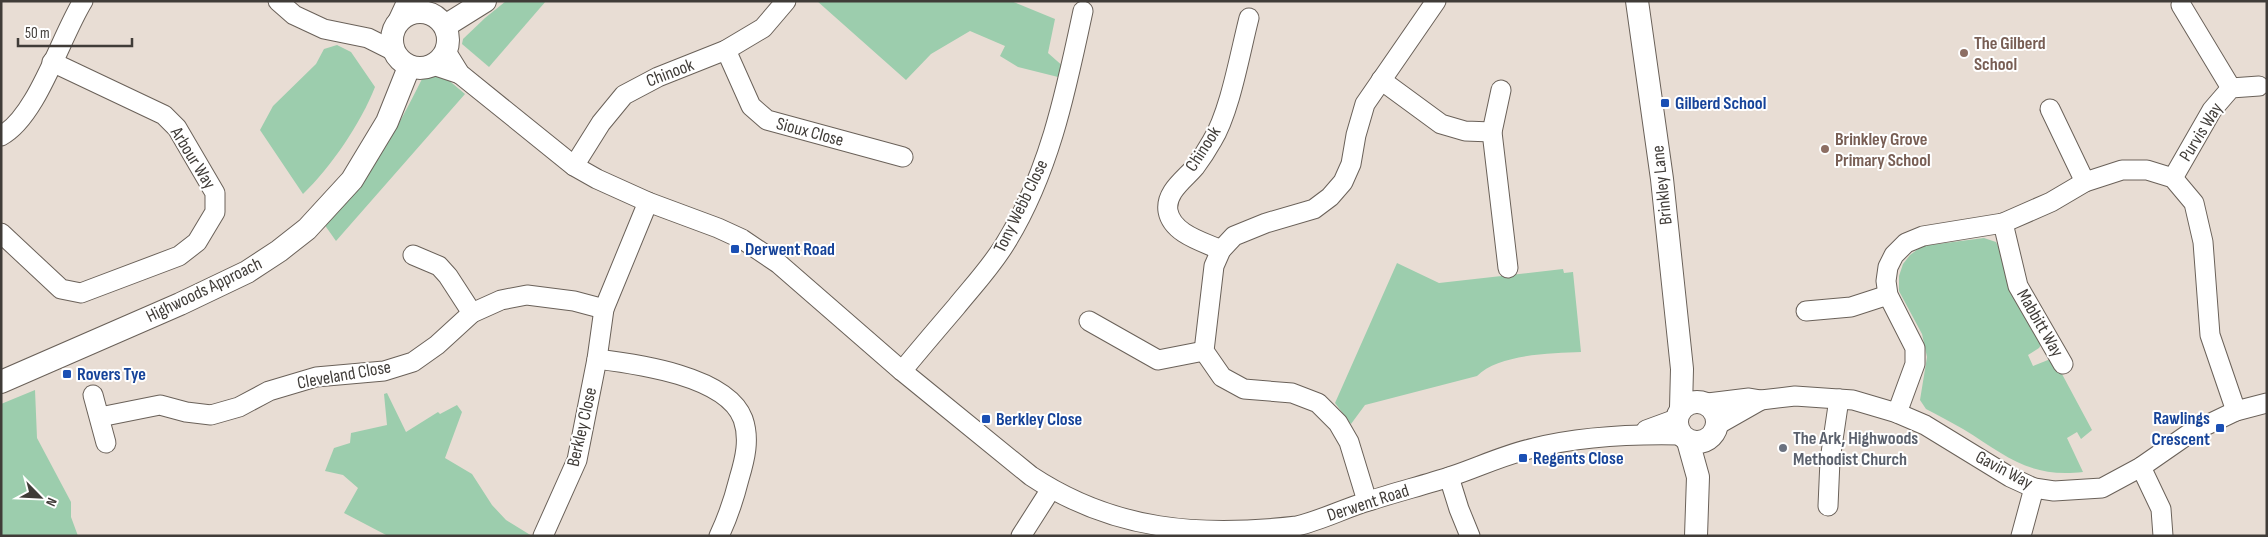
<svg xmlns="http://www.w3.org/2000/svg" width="2268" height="537" font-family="'Sofia Sans Condensed',sans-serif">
<rect width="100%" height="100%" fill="#e8ddd4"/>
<g fill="#9ccdad">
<polygon points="506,1 546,1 489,67 462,44 463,39 485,18"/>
<polygon points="817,1 1011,1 1055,19 1048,53 1065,68 1062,78 1018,67 1000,56 1005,46 970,31 931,54 906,80"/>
<path d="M337,45L351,52L375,87C361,123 331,167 303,194L260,130L273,106L316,64L324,49Z"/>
<path d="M440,73L465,94L336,241L324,224C367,184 396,131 422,79L431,77Z"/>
<path d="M1984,238L1996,242L2044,340L2039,348L2028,355L2033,366L2048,360L2055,361L2092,430L2081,439L2077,432L2067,438L2083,472C2028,478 2007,456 1963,429C1951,422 1939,416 1926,409L1920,400L1927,357L1922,334L1899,291V276L1903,264L1910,255L1922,246Z"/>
<path d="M1397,263L1439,283L1563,269L1564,273L1573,272L1581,352C1552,353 1498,354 1477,376L1365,405L1351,424L1335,403Z"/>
<polygon points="35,390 37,438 71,502 71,517 78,536 1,536 1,404"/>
<polygon points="387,393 406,432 438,412 440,414 457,405 462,412 445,458 472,474 492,505 506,520 532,536 388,536 344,513 358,488 343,475 325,471 334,448 350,443 351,433 387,425 384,394"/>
</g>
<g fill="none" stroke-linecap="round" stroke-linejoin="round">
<g stroke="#6a6159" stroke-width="21">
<g id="minor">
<polyline points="278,1 294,15 324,29 368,38 394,51"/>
<polyline points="2181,5 2231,88"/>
<polyline points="395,27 407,1"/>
<polyline points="726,50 751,106 767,120 903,157"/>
<path d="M447,53L460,74L574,166L597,179L648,202L718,228L742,239L779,264L902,371L1031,476C1114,531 1200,537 1297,526C1322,520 1345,508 1369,501C1396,492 1425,485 1452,476C1479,467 1506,454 1534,448C1582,436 1631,434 1680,435"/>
<polyline points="433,65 460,74"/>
<polyline points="1381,80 1441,124 1465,131 1492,132"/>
<polyline points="1501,90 1492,132 1508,268"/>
<polyline points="2050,109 2085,182"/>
<path d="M1,136C37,117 60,38 83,1"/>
<polyline points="574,166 601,123 624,95 658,77 726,50 763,28 786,1"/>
<polyline points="2173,178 2212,110 2231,88 2259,86"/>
<polyline points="2003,223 2018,286 2063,364"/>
<polyline points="1,233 61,289 81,293 179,256 197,242 215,212 215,193 177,128 164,115 52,62"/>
<path d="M1221,250C1204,242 1172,234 1168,211C1165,192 1185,179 1195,167C1201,159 1207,150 1212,141C1230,112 1240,53 1249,18"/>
<polyline points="413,255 439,266 448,276 472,313"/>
<polyline points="1806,311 1851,307 1888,295"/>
<polyline points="1089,321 1158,360 1204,351"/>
<path d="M597,359C637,364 727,376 743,419C750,439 745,459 739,479C734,499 728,517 719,536"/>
<path d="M902,371C920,349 938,328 956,307C973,286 991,267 1005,244C1049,174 1066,91 1083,11"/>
<polyline points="93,395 106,443"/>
<polyline points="1708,403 1749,398 1761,400 1795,396 1853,400 1897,413 1925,425 2010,477 2034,488 2054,491 2102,488 2141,467 2190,433 2236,411 2267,403"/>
<polyline points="1897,413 1915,364 1915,348 1888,295 1886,281 1888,267 1894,255 1906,243 1923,236 2003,223 2051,202 2085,182 2122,170 2147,170 2173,178 2194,203 2203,242 2210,335 2236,411"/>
<polyline points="100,417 160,405 186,412 211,415 239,407 269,391 316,377 384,371 413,362 437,345 472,313 501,300 527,295 574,301 604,309"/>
<polyline points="1717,425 1761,400"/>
<polyline points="1646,430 1676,419"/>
<polyline points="2141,467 2161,509 2163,536"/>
<polyline points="1449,477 1459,509 1470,536"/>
<polyline points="1367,501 1349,442 1338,423 1318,403 1292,393 1244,389 1222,377 1204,351 1214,266 1221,250 1234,236 1266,223 1314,209 1330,197 1343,182 1351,164 1356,135 1365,104 1436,1"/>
<polyline points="1828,506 1830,460 1839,399"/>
<polyline points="543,536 577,460 597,359 604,309 648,202"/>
<polyline points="1021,536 1051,489"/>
<polyline points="2021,536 2034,488"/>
</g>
</g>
<g stroke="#6a6159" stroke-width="24">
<g id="tertiary">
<polyline points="1637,1 1662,179 1682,369 1681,408"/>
<circle cx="420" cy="40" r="28"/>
<polyline points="445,26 485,1"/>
<polyline points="1,382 180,304 247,272 279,251 307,229 352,180 387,122 409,67"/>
<circle cx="1697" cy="422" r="20"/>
<polyline points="1688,441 1698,477 1696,536"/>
</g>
</g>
<use href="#minor" stroke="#fff" stroke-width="19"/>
<use href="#tertiary" stroke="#fff" stroke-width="22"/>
</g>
<g fill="#8d6e63" stroke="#fff" stroke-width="2">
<circle cx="1964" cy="53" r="5"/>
<circle cx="1825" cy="149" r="5"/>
</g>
<g fill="#1a4fb4" stroke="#fff" stroke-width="2">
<rect x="1660" y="98" width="10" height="10" rx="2.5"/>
<rect x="730" y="244" width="10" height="10" rx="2.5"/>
<rect x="62" y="369" width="10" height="10" rx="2.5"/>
<rect x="981" y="414" width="10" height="10" rx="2.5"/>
<rect x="2215" y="423" width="10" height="10" rx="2.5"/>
<rect x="1518" y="453" width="10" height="10" rx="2.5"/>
</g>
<circle fill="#6b7280" stroke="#fff" stroke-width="2" cx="1783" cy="448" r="5"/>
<g text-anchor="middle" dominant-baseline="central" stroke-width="4" stroke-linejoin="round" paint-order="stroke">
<g font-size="18" font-weight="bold" fill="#785e54" stroke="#fff" text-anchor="start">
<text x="1974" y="43">The Gilberd<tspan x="1974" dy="21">School</tspan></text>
<text x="1835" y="139">Brinkley Grove<tspan x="1835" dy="21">Primary School</tspan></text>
</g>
<g font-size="18" fill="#403c38" stroke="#fff">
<text transform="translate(670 73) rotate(-21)">Chinook</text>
<text transform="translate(810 132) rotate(15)">Sioux Close</text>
<text transform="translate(2201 132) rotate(-58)">Purvis Way</text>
<text transform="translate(1203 149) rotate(-57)">Chinook</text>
<text transform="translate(193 158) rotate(58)">Arbour Way</text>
<text transform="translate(1662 185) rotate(-96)">Brinkley Lane</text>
<text transform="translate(1021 206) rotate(-64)">Tony Webb Close</text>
<text transform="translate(204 290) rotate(-26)">Highwoods Approach</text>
<text transform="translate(2040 323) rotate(60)">Mabbitt Way</text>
<text transform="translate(344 375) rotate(-10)">Cleveland Close</text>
<text transform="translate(582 427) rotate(-77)">Berkley Close</text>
<text transform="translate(2004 470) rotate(28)">Gavin Way</text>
<text transform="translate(1368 503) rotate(-18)">Derwent Road</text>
</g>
<g font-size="18" font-weight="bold" fill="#164399" stroke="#fff" text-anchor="start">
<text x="1675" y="103">Gilberd School</text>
<text x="745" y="249">Derwent Road</text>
<text x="77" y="374">Rovers Tye</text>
<text x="2210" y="418" text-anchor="end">Rawlings<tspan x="2210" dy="21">Crescent</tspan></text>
<text x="996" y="419">Berkley Close</text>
<text x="1533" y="458">Regents Close</text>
</g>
<g font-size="18" font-weight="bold" fill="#5b616d" stroke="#fff" text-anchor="start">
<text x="1793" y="438">The Ark, Highwoods<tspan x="1793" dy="21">Methodist Church</tspan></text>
</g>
</g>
<rect width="2268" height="537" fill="none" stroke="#403c38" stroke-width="5"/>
<g transform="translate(40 497) rotate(114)" stroke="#ffffff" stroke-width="4" paint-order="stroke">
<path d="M0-4L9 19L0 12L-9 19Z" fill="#403c38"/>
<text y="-8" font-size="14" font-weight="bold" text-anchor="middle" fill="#403c38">N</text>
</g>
<path d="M18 38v8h114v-8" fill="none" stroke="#403c38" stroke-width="2.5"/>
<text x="25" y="38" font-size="15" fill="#403c38" stroke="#ffffff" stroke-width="4" paint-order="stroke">50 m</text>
</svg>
